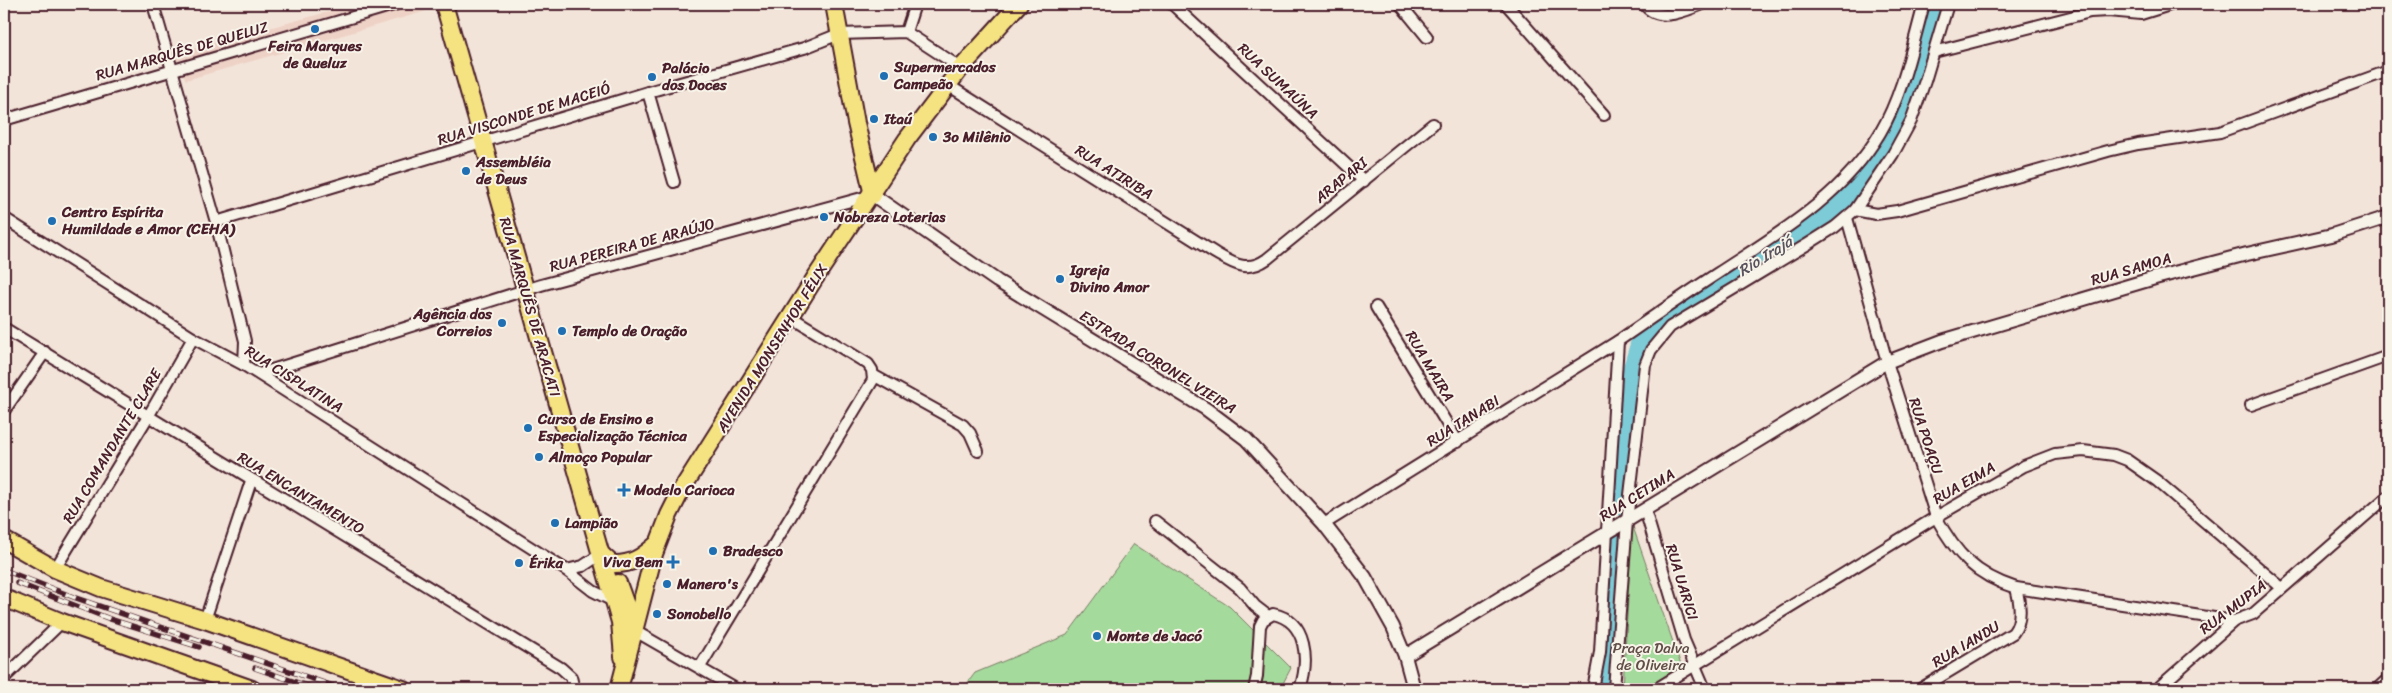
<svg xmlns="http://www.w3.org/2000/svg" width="2392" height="693" font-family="Sriracha,sans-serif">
<rect width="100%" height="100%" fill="#f3e4d9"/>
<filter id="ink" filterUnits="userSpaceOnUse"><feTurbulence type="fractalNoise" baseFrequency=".02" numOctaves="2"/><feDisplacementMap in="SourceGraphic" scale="10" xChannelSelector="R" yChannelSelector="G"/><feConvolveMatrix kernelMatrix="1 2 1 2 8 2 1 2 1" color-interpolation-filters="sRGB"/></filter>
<g filter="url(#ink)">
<polygon fill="#eed2c6" points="357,4 451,4 186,80 174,54"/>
<g fill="#a5da9d" stroke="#787c64">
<polygon points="1632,524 1682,668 1645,689 1623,689"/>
<polygon points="1134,544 1230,607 1291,668 1280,689 963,689 975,673 1067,635"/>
</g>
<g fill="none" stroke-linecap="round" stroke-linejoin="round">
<g stroke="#7bcbd6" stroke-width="21">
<polyline points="1616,505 1626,408 1633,370 1642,340 1658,322 1784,245 1839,206 1877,163 1904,118 1936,4"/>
<polyline points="1602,689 1606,677 1615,535"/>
</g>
<g stroke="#4a1f2b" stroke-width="14">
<g id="minor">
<polyline points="153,4 216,222 245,341 244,365"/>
<polyline points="1172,4 1364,181"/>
<polyline points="1400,4 1427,37"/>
<polyline points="1506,4 1604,115"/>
<path d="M1644,4C1659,24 1684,11 1703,4"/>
<polyline points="906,32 915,4"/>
<polyline points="1934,52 2090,12 2108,11 2141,14 2173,4"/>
<path d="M948,85L1215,253C1234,264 1247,273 1267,259L1433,124"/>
<polyline points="648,92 674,182"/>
<polyline points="4,120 397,4"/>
<polyline points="1855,210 1876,214 1897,211 2108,151 2138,144 2220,132 2388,71"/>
<polyline points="4,218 193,338 244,365 566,570 593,591 613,601"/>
<path d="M1847,218L1887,362L1936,517C1956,554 1975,575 2016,588L2234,621"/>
<polyline points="216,222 648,92 804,48 839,34 906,32 961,68"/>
<polyline points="1376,307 1458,442"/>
<polyline points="4,328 561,668 571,677 574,689"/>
<polyline points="259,374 541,285 869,196"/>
<polyline points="873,375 963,425 970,433 978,451"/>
<polyline points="2251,405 2388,356"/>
<polyline points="4,411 45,352"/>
<polyline points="1645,510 1684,640 1705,689"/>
<polyline points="1155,521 1240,588 1255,606 1268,616"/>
<polyline points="1324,524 1618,341"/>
<polyline points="55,569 149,415 193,338"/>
<polyline points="566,570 583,566 601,554"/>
<polyline points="205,620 251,481"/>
<polyline points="635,631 736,689"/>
<polyline points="700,667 873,380 872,370 868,364 791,317"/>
<polyline points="4,678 62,622"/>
<path d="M1254,689L1257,676L1260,626L1263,620L1273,614C1308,621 1309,661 1300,689"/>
<path d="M1593,689L1600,652L1618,341C1651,318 1684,295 1718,273C1779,233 1842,197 1880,133C1903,94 1912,47 1924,4"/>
<polyline points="1614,689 1627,521 1645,365 1651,350 1670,327 1808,244 1835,227 1855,210 1893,154 1911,121 1925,81 1948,4"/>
<polyline points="1656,689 1936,517 2024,466 2055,454 2083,451 2114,455 2127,460 2157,481 2282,588"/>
<path d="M1920,689L2013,633C2023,620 2020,603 2016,588"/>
<polyline points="2157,689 2234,621 2253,614 2388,496"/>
<polyline points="2377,689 2388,679"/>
</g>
</g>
<g stroke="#4a1f2b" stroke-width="16">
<g id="tertiary">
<polyline points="873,195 997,281 1206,409 1246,439 1324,524 1365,577 1393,627 1405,656 1414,689"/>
<polyline points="1405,656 1887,362 1942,341 2155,278 2247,254 2332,235 2388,217"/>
</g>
</g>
<g stroke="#4a1f2b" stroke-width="20">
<g id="primary">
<polyline points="444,4 620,622 623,657"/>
<polyline points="834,4 856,123 873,195"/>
<polyline points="4,540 55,569 101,588 205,620 403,689"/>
<path d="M601,554L612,564C632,565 642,557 657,544"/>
<polyline points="618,583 635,630"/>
<polyline points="4,598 62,622 252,689"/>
<polyline points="619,689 654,554 669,515 682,489 815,278 907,139 961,68 1019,4"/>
</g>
</g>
<use href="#minor" stroke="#f7f3e8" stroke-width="10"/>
<use href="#tertiary" stroke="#f7f3e8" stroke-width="12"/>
<use href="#primary" stroke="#f5e382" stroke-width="16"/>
<g stroke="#4a1f2b" stroke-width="5.5">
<g id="rail">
<polyline points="4,570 76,598 342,689"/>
<polyline points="17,583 110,619 199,647"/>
<polyline points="255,668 316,689"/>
</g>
</g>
<use href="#rail" stroke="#f7f3e8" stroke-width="4" stroke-dasharray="11" stroke-linecap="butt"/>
</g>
</g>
<g fill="#1f6fb2" stroke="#f7f3e8" stroke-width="2">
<circle cx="315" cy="29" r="5"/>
<circle cx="884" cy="76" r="5"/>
<circle cx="652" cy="77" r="5"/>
<circle cx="874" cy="119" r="5"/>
<circle cx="933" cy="137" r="5"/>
<circle cx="466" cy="171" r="5"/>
<circle cx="824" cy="217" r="5"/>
<circle cx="52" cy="221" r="5"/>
<circle cx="1060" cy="279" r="5"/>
<circle cx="502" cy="323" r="5"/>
<circle cx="562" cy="331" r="5"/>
<circle cx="528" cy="428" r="5"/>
<circle cx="539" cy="457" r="5"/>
<path d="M621.5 482.5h5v5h5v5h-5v5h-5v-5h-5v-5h5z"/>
<circle cx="555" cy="523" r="5"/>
<circle cx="713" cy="551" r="5"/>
<path d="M670.5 554.5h5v5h5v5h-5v5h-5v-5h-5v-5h5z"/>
<circle cx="519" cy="563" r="5"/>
<circle cx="667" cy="584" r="5"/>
<circle cx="657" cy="614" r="5"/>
<circle cx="1097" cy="636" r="5"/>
</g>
<g text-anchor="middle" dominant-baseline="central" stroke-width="4" stroke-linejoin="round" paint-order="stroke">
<g font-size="15" font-weight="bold" fill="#4a1f2b" stroke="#f7f3e8" text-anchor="start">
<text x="315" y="46" text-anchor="middle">Feira Marques<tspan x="315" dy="17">de Queluz</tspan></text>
<text x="894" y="67">Supermercados<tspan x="894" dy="17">Campeão</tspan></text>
<text x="662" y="68">Palácio<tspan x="662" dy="17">dos Doces</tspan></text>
<text x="884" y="119">Itaú</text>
<text x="943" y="137">3o Milênio</text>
<text x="476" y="162">Assembléia<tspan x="476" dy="17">de Deus</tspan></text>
<text x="62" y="212">Centro Espírita<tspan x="62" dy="17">Humildade e Amor (CEHA)</tspan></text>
<text x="834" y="217">Nobreza Loterias</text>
<text x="1070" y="270">Igreja<tspan x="1070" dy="17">Divino Amor</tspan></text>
<text x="492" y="314" text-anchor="end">Agência dos<tspan x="492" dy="17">Correios</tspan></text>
<text x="572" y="331">Templo de Oração</text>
<text x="538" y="419">Curso de Ensino e<tspan x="538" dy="17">Especialização Técnica</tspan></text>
<text x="549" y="457">Almoço Popular</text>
<text x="634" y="490">Modelo Carioca</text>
<text x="565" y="523">Lampião</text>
<text x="723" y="551">Bradesco</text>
<text x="663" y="562" text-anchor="end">Viva Bem</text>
<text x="529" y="563">Érika</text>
<text x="677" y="584">Manero's</text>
<text x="667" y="614">Sonobello</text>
<text x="1107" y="636">Monte de Jacó</text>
</g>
<g font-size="15" fill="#4a1f2b" stroke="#f7f3e8">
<text transform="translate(182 51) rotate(-16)">RUA MARQUÊS DE QUELUZ</text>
<text transform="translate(1278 81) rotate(43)">RUA SUMAÚNA</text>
<text transform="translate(524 114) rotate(-17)">RUA VISCONDE DE MACEIÓ</text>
<text transform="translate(1114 172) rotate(32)">RUA ATIRIBA</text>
<text transform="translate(1341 180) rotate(-39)">ARAPARI</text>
<text transform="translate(632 245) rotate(-15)">RUA PEREIRA DE ARAÚJO</text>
<text transform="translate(2131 269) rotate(-16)">RUA SAMOA</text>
<text transform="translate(530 307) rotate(74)">RUA MARQUÊS DE ARACATI</text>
<text transform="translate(772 348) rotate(-58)">AVENIDA MONSENHOR FÉLIX</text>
<text transform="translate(1158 362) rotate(32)">ESTRADA CORONEL VIEIRA</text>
<text transform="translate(1430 366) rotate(59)">RUA MAIRA</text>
<text transform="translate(294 379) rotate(32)">RUA CISPLATINA</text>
<text transform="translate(1463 421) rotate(-32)">RUA TANABI</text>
<text transform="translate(1926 436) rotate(72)">RUA POAÇU</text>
<text transform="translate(112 446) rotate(-59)">RUA COMANDANTE CLARE</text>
<text transform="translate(1964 483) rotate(-30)">RUA EIMA</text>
<text transform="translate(301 493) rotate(31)">RUA ENCANTAMENTO</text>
<text transform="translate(1637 495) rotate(-32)">RUA CETIMA</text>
<text transform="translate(1682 582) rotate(73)">RUA UARICI</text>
<text transform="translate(2233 607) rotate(-37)">RUA MUPIÁ</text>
<text transform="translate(1966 644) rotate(-31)">RUA IANDU</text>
</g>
<g font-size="15" fill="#614e48" stroke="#f7f3e8">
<text x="1651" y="648">Praça Dalva<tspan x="1651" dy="17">de Oliveira</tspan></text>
</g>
<g font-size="16" font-style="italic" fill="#59535e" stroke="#f7f3e8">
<text transform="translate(1765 256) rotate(-32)">Rio Irajá</text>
</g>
</g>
<rect width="2392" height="693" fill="none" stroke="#f7f3e8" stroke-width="20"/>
<rect x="10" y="10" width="2372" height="673" fill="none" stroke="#4a1f2b" stroke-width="2" filter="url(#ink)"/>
</svg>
